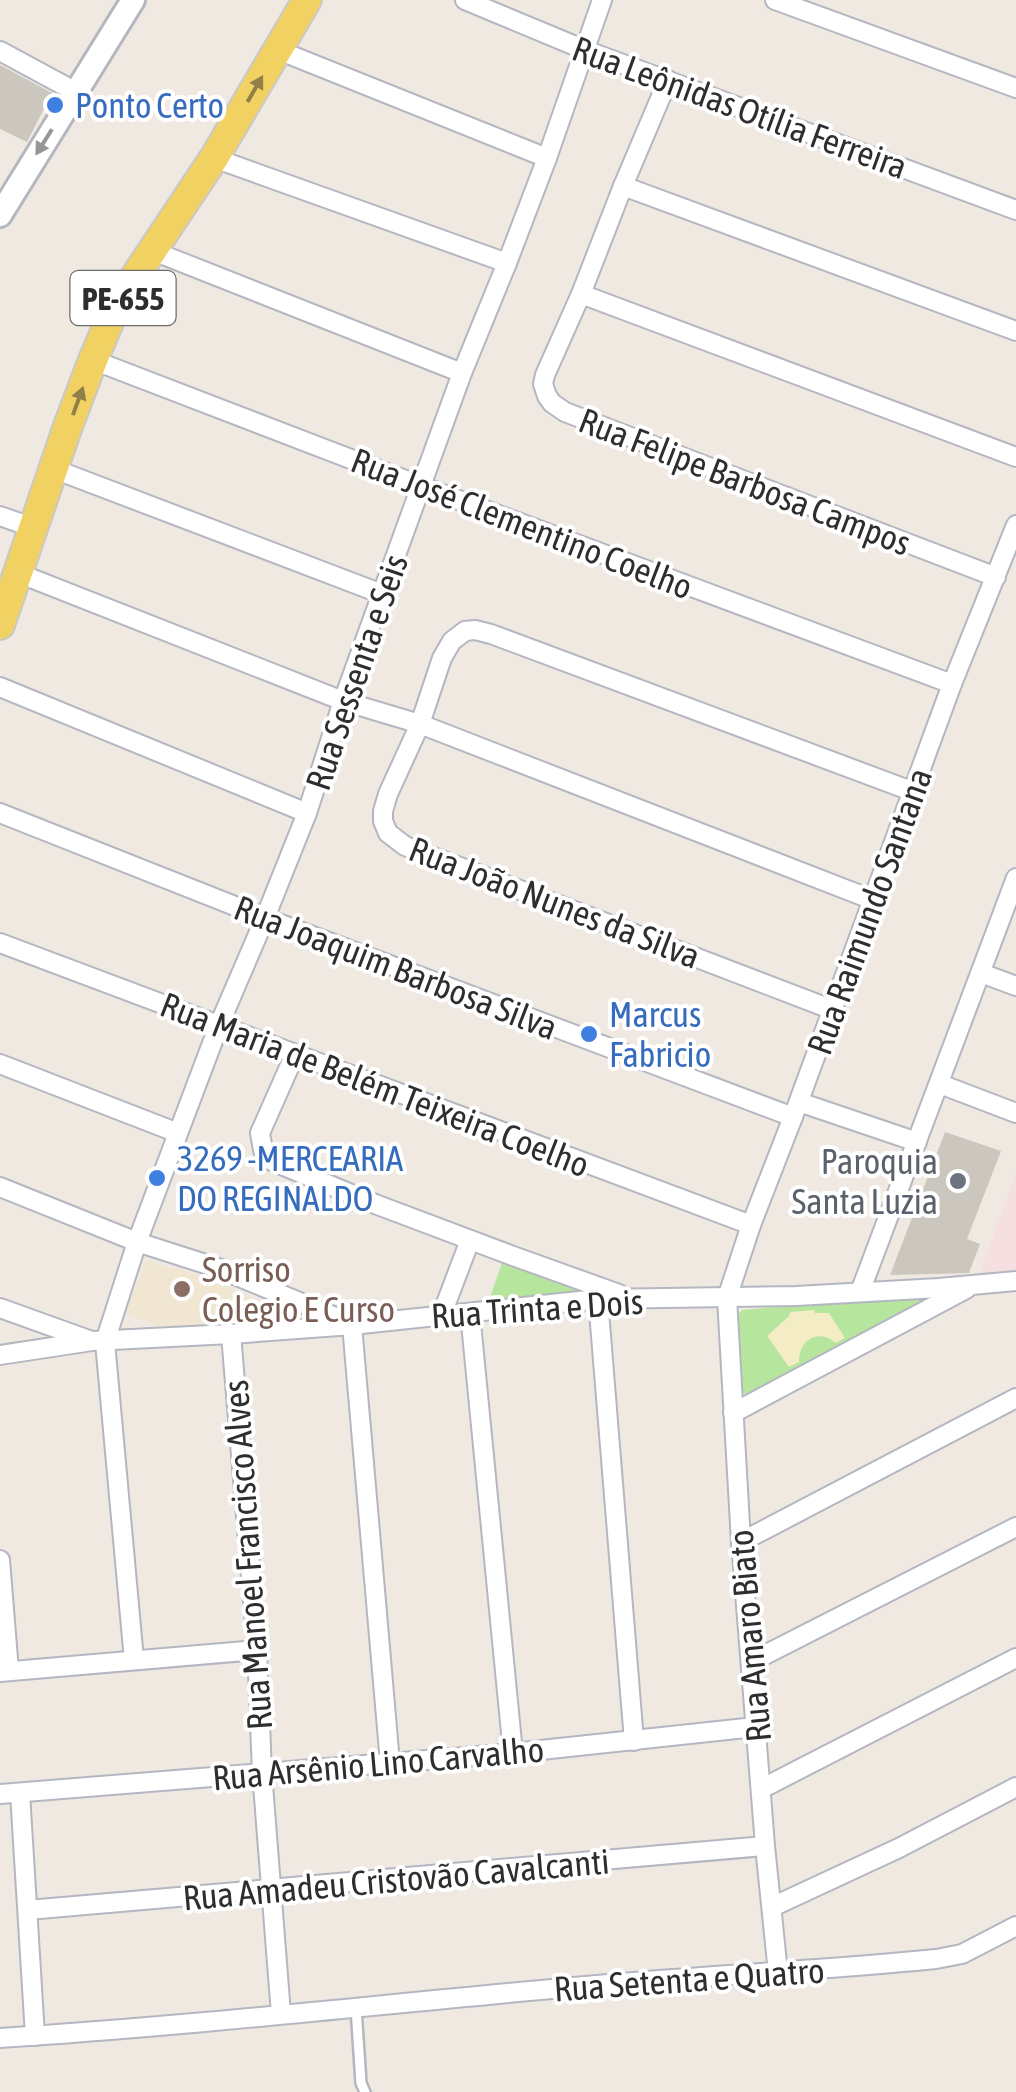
<svg xmlns="http://www.w3.org/2000/svg" width="1016" height="2092" font-family="'Asap Condensed',sans-serif">
<rect width="100%" height="100%" fill="#efe9e1"/>
<polygon fill="#f0e6d1" points="147,1260 171,1269 173,1266 279,1309 279,1326 153,1333 156,1325 126,1313"/>
<polygon fill="#f5dfe0" points="1016,1174 1016,1275 978,1278"/>
<g fill="#b6e59e">
<polygon points="504,1257 601,1293 487,1306"/>
<polygon points="930,1294 933,1297 749,1395 743,1393 737,1316 742,1310"/>
</g>
<path fill="#f3ecc5" d="M814,1310L815,1313H829L845,1338L836,1343C818,1328 799,1340 799,1362L789,1367L767,1336L788,1317L791,1312Z"/>
<g fill="#cbc7bf">
<polygon points="0,65 52,93 27,142 0,129"/>
<polygon points="945,1132 1001,1151 967,1239 980,1244 969,1273 890,1275"/>
</g>
<g fill="none" stroke-linecap="round" stroke-linejoin="round">
<g stroke="#b4b7c1" stroke-width="14">
<polyline id="service" points="356,2008 361,2083 365,2092"/>
</g>
<g stroke="#b4b7c1" stroke-width="22">
<g id="minor">
<polyline points="465,0 585,50 1016,210"/>
<polyline points="775,0 1016,88"/>
<polyline points="278,50 547,158"/>
<polyline points="0,51 76,92"/>
<polyline points="668,80 623,186 581,294 545,375 543,384 547,396 552,403 565,412 996,577"/>
<polyline points="214,158 507,263"/>
<polyline points="623,186 1016,331"/>
<polyline points="153,251 462,373"/>
<polyline points="581,294 1016,457"/>
<polyline points="93,360 421,486 952,684"/>
<polyline points="54,469 382,594"/>
<polyline points="0,516 34,528"/>
<polyline points="18,573 343,701 420,724 873,900"/>
<polyline points="0,687 307,813"/>
<polyline points="0,813 265,918 793,1117"/>
<polyline points="0,943 751,1225"/>
<polyline points="981,973 1016,986"/>
<polyline points="833,1010 405,846 388,833 383,821 383,811 388,794 420,724 442,658 452,641 465,631 475,630 491,634 914,792"/>
<polyline points="295,1054 260,1133 263,1150 272,1161 375,1204 513,1256 619,1294"/>
<polyline points="0,1064 178,1133"/>
<polyline points="940,1084 1016,1113"/>
<polyline points="799,1102 917,1142"/>
<polyline points="0,1187 137,1242 218,1268 347,1322"/>
<polyline points="860,1292 1016,878"/>
<polyline points="598,1299 634,1741"/>
<polyline points="0,1308 89,1340"/>
<polyline points="470,1313 513,1753"/>
<polyline points="442,1314 470,1240"/>
<polyline points="352,1325 390,1763"/>
<polyline points="231,1334 257,1650 262,1772 281,2014"/>
<polyline points="0,1355 92,1341 231,1334 352,1325 598,1299 796,1296 939,1288 1016,1281"/>
<polyline points="733,1413 966,1289"/>
<polyline points="741,1542 1016,1398"/>
<polyline points="0,1560 9,1671"/>
<polyline points="134,1660 105,1342 137,1242 219,1025 265,918 307,813 343,701 462,373 507,263 547,158 602,0"/>
<polyline points="751,1662 1016,1527"/>
<polyline points="0,1672 257,1650"/>
<polyline points="761,1789 1016,1658"/>
<polyline points="20,1793 35,2036"/>
<polyline points="0,1794 513,1753 755,1727"/>
<polyline points="772,1907 899,1848 1016,1787"/>
<polyline points="28,1910 765,1846"/>
<polyline points="778,1973 765,1846 741,1542 727,1298 751,1225 793,1117 952,684 1016,525"/>
<path d="M0,2038C192,2026 382,2004 574,1987C694,1976 816,1971 936,1959L962,1954L1016,1926"/>
</g>
</g>
<g stroke="#b4b7c1" stroke-width="28">
<polyline id="tertiary" points="0,215 133,0"/>
</g>
<g stroke="#c9c9c9" stroke-width="32">
<polyline id="primary" points="0,625 68,426 93,360 112,315 130,284 214,158 307,0"/>
</g>
<use href="#service" stroke="#fff" stroke-width="9"/>
<use href="#minor" stroke="#fff" stroke-width="18"/>
<use href="#tertiary" stroke="#fff" stroke-width="22"/>
<use href="#primary" stroke="#f2d163" stroke-width="28"/>
</g>
<defs><path id="oneway-solid" d="M-6-.8H1V-3.2L6.5 0L1 3.2V.8H-6Z" transform="scale(2.5)"/></defs>
<g fill="#908048">
<use href="#oneway-solid" transform="translate(255 89) rotate(-60)"/>
<use href="#oneway-solid" transform="translate(78 401) rotate(-70)"/>
</g>
<use fill="#969696" href="#oneway-solid" transform="translate(44 142) rotate(122)"/>
<g fill="#3f7fe0" stroke="#fff" stroke-width="4">
<circle cx="55" cy="105" r="10"/>
<circle cx="589" cy="1034" r="10"/>
<circle cx="157" cy="1178" r="10"/>
</g>
<circle fill="#6b7280" stroke="#fff" stroke-width="4" cx="958" cy="1181" r="10"/>
<circle fill="#8d6e63" stroke="#fff" stroke-width="4" cx="182" cy="1289" r="10"/>
<g text-anchor="middle" dominant-baseline="central" stroke-width="8" stroke-linejoin="round" paint-order="stroke">
<rect fill="#fff" stroke="#6d6d6d" stroke-width="2.5" x="70.5" y="271" width="105" height="54" rx="8"/>
<g font-size="32" font-weight="bold" fill="#2e2e2e">
<text x="123" y="298">PE-655</text>
</g>
<g font-size="35" fill="#366cbe" stroke="#fff" text-anchor="start">
<text x="75" y="105">Ponto Certo</text>
<text x="609" y="1014">Marcus<tspan x="609" dy="40">Fabricio</tspan></text>
<text x="177" y="1158">3269 -MERCEARIA<tspan x="177" dy="40">DO REGINALDO</tspan></text>
</g>
<g font-size="35" fill="#2e2e2e" stroke="#fff">
<text transform="translate(740 107) rotate(20)">Rua Leônidas Otília Ferreira</text>
<text transform="translate(745 481) rotate(21)">Rua Felipe Barbosa Campos</text>
<text transform="translate(522 523) rotate(21)">Rua José Clementino Coelho</text>
<text transform="translate(356 672) rotate(-71)">Rua Sessenta e Seis</text>
<text transform="translate(555 902) rotate(21)">Rua João Nunes da Silva</text>
<text transform="translate(869 911) rotate(-70)">Rua Raimundo Santana</text>
<text transform="translate(396 967) rotate(21)">Rua Joaquim Barbosa Silva</text>
<text transform="translate(375 1084) rotate(21)">Rua Maria de Belém Teixeira Coelho</text>
<text transform="translate(537 1308) rotate(-4)">Rua Trinta e Dois</text>
<text transform="translate(247 1555) rotate(-94)">Rua Manoel Francisco Alves</text>
<text transform="translate(749 1636) rotate(-95)">Rua Amaro Biato</text>
<text transform="translate(378 1763) rotate(-5)">Rua Arsênio Lino Carvalho</text>
<text transform="translate(396 1879) rotate(-5)">Rua Amadeu Cristovão Cavalcanti</text>
<text transform="translate(689 1979) rotate(-4)">Rua Setenta e Quatro</text>
</g>
<g font-size="35" fill="#5b616d" stroke="#fff" text-anchor="end">
<text x="938" y="1161">Paroquia<tspan x="938" dy="40">Santa Luzia</tspan></text>
</g>
<g font-size="35" fill="#785e54" stroke="#fff" text-anchor="start">
<text x="202" y="1269">Sorriso<tspan x="202" dy="40">Colegio E Curso</tspan></text>
</g>
</g>
</svg>
